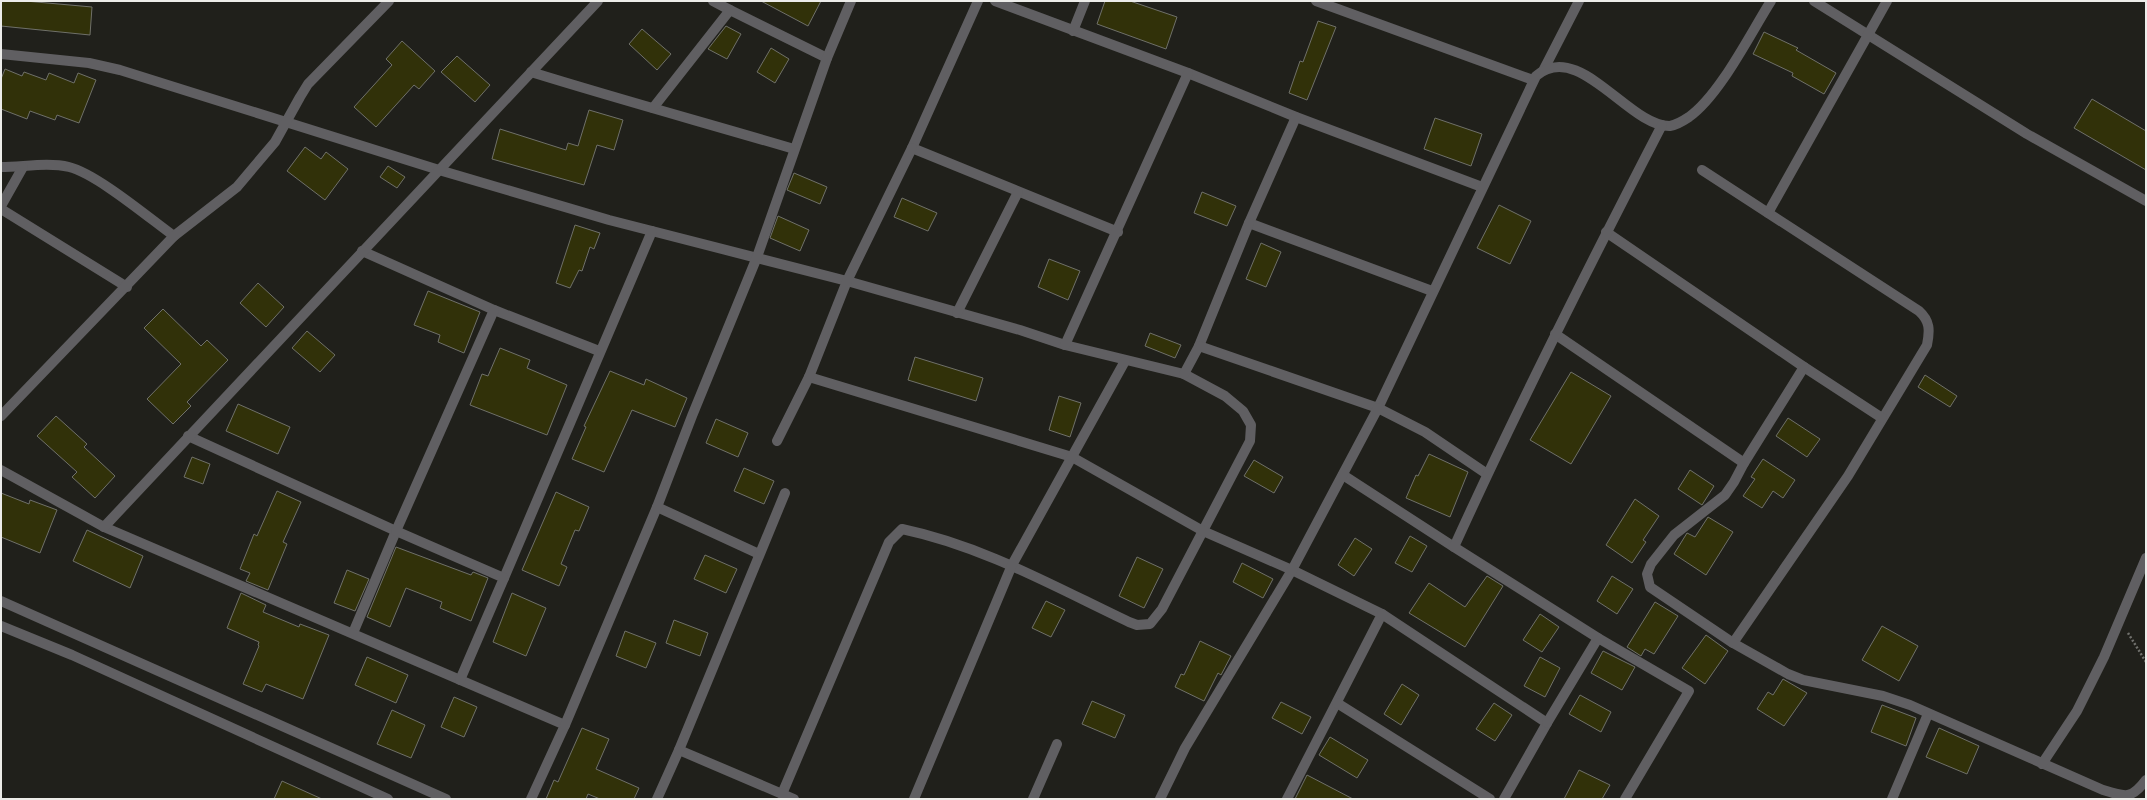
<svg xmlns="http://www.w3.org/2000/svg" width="2147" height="800" font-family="Figtree,sans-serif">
<rect width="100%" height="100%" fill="#20201b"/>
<g fill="#313109" stroke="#6f7069">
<polygon points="1,1 25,1 92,7 90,35 1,26"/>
<polygon points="761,1 821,1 808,26"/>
<polygon points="1105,1 1130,1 1177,17 1166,49 1097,24"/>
<polygon points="1318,21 1336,27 1307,100 1289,93 1300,61 1303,62"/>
<polygon points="726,26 741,34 727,59 708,49"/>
<polygon points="642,29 671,54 657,70 629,44"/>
<polygon points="1764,32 1798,48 1796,50 1836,73 1824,94 1792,76 1793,73 1753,54"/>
<polygon points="402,41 435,71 419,89 414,85 376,127 354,107 392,65 386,59"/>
<polygon points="771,48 789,59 775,83 757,72"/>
<polygon points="457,56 490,85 475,102 441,72"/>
<polygon points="5,69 22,76 24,72 46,80 49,73 74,83 78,73 96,80 79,123 57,115 55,120 30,111 27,119 1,109 1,79"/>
<polygon points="2092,99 2146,131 2146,170 2074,128"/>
<polygon points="589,110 623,120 614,150 597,145 584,185 492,159 500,129 566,150 568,143 578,146"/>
<polygon points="1435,118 1482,134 1471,166 1424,149"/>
<polygon points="305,147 321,159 326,152 348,169 325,200 287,171"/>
<polygon points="388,166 405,177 397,188 380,177"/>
<polygon points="794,173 827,187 820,204 787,190"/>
<polygon points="1202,192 1236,206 1227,226 1194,213"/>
<polygon points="902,198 937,213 928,231 894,217"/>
<polygon points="1499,205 1531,221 1510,264 1477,248"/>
<polygon points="778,216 809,230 800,251 770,238"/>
<polygon points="575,225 600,233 594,249 590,247 582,271 579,270 570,288 556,283"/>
<polygon points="1261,243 1281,252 1266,287 1246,279"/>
<polygon points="1049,259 1080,271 1068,300 1038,287"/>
<polygon points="258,283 284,307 266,327 240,303"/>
<polygon points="428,291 480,312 464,353 438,342 440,335 414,325"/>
<polygon points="163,309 201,346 207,340 228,360 187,402 191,406 173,424 147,399 181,364 144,328"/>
<polygon points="307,331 335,355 320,372 292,348"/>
<polygon points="1150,333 1181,345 1175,358 1145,346"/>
<polygon points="500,348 530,360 527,368 567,385 547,435 470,405 482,374 488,376"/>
<polygon points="915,357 983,378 976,401 908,380"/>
<polygon points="610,371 644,385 646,379 687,398 675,427 632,410 604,472 572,459 586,427 584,426"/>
<polygon points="1571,372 1611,396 1571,464 1530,440"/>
<polygon points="1925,375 1957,396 1950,407 1918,387"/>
<polygon points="1059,396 1081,403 1070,437 1049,430"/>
<polygon points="238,404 290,427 278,454 226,431"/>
<polygon points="56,416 87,444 84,447 115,476 95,498 72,477 77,472 37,436"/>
<polygon points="1788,418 1820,439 1807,457 1776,436"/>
<polygon points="716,419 748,433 738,457 706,443"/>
<polygon points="1429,454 1468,472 1450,517 1406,498 1416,475 1418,476"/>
<polygon points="192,457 210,464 203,484 184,477"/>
<polygon points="1763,459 1795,480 1783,498 1773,491 1762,508 1743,496 1755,479 1751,477"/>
<polygon points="1254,460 1283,477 1274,493 1244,476"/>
<polygon points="744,468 774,481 764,504 734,491"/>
<polygon points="1690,470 1714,486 1702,505 1678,489"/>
<polygon points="277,491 301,502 283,542 287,544 268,590 246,581 250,573 240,569 254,534 257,536"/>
<polygon points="556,492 589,507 579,531 575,530 561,564 567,567 559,586 522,570"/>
<polygon points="1,493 29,504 30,500 57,510 40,553 1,537"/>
<polygon points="1635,499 1659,516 1643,540 1646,542 1632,563 1606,545"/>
<polygon points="1708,517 1733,532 1706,575 1674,554 1687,533 1695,537"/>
<polygon points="87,530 143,556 130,588 73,561"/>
<polygon points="1410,536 1427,546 1412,572 1395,563"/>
<polygon points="1355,538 1372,549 1354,576 1338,565"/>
<polygon points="396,547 471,575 473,572 488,578 471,621 440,608 442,602 406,588 390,627 367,617"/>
<polygon points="705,555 737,569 726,593 694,579"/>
<polygon points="1137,557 1163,569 1144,608 1119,596"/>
<polygon points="1242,563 1273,579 1263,598 1233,582"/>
<polygon points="347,570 369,579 355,611 334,603"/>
<polygon points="1487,576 1503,586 1465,647 1409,613 1429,583 1465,607"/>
<polygon points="1612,576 1633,589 1617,614 1597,601"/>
<polygon points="241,593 266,605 263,612 299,627 300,624 329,635 303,699 266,684 262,692 243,684 259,646 258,645 259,642 227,628"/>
<polygon points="512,593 546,608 526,656 493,642"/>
<polygon points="1046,601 1065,610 1051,637 1032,628"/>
<polygon points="1655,602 1678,616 1654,654 1645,649 1641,656 1627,647"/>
<polygon points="1540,614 1559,627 1542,652 1523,640"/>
<polygon points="674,620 708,633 700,656 666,643"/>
<polygon points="1882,626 1918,646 1899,681 1862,660"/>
<polygon points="625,631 656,643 646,668 616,656"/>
<polygon points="1706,635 1728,651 1705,684 1682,668"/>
<polygon points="1200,641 1231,656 1221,675 1218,673 1204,701 1175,687 1181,674 1184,675"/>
<polygon points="1603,651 1635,667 1622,690 1591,673"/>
<polygon points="367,657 408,675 396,703 355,685"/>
<polygon points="1540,657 1560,668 1545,697 1524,686"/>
<polygon points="1783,679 1807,693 1784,726 1757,709 1768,692 1773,695"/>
<polygon points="1402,684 1419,695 1401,725 1384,714"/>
<polygon points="1580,695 1611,712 1601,732 1569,714"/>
<polygon points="454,697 477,707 464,737 441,727"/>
<polygon points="1092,701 1125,715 1115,738 1082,724"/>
<polygon points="1281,702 1311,717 1302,734 1272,718"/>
<polygon points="1494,703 1512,715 1495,741 1476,729"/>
<polygon points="1882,705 1916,718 1906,746 1871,732"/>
<polygon points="392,710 425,725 411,758 377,744"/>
<polygon points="582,728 609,739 596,769 639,788 634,799 600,799 588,794 586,799 546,799 554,780 558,782"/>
<polygon points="1939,728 1979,746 1967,774 1926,757"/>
<polygon points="1330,737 1368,760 1357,778 1319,755"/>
<polygon points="1579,770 1610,785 1602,799 1564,799"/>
<polygon points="1307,775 1353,799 1295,799"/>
<polygon points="282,781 322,799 274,799"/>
</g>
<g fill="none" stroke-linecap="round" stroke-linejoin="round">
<polyline stroke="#71716d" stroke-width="2.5" stroke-dasharray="2 2" stroke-linecap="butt" points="2128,633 2146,662"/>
<g stroke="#605f62" stroke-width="10">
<polyline points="713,1 730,10"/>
<polyline points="978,1 912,148 1118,232"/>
<polyline points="995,1 1188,73 1296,117 1482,187"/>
<polyline points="1316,1 1533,80"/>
<polyline points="1814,1 2027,134 2146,201"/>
<polyline points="1073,31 1085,1"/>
<path d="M1,54L89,63L120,70L439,170L609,220L847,281L1020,330L1065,345L1184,374L1225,396L1243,411L1251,425L1250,441L1162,609L1150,624L1137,625L1129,622C1055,587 983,546 902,529L889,542L782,794"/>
<polyline points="1544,69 1579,1"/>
<path d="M531,72C618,99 706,123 794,149"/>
<polyline points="653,108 730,10 827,58"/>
<polyline points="1296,117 1249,223 1432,291"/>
<path d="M1,167C23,167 48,162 69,167C97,174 149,218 174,236"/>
<path d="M1702,170L1919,311C1930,321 1930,330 1927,345L1848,476L1733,643"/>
<polyline points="1,206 23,167"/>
<polyline points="1,209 127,287"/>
<polyline points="1768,213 1887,1"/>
<polyline points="1606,232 1804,367 1882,418"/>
<polyline points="362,251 494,310 599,351"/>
<polyline points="957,313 1018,192"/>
<polyline points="1555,334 1744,463"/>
<polyline points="1065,345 1188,73"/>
<polyline points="1199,346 1249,223"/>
<path d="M1804,367L1744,463L1734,482L1725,495L1674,535L1651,564L1647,574L1650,587L1733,643L1788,674L1803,680L1883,696L1910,705L2103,790C2125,797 2131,800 2146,780"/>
<path d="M1184,374L1199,346L1378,408L1536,76C1579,39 1629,127 1670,126C1676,125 1683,121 1689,117C1720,95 1750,34 1771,1"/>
<polyline points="809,377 1072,457 1203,531 1292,570 1382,614 1287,799"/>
<polyline points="1,416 174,236 237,187 275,142 300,97 308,84 389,1"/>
<polyline points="188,436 396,531 353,633"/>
<polyline points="777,441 809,377 847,281 912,148"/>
<polyline points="1,470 104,527 565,725 531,799"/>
<polyline points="1343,475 1454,547"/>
<polyline points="657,507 759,554"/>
<polyline points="104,527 598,1"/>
<polyline points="504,578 652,231"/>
<polyline points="1,601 446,799"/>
<polyline points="1382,614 1547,723 1504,799"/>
<polyline points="1,626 72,655 388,799"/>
<polyline points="460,680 504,578 396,531 494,310"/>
<polyline points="1337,703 1490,799"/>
<polyline points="1547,723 1598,638"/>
<polyline points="565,725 657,507 692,416 757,257 827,58 851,1"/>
<polyline points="679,750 794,799"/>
<polyline points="2042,764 2077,711 2104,657 2146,558"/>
<polyline points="657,799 679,750 785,493"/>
<polyline points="914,799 1012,565 1125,361"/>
<polyline points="1033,799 1057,744"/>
<polyline points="1160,799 1185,748 1292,570 1378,408 1425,432 1487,474"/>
<path d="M1625,799L1689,691L1598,638L1454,547C1519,404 1590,264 1662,125"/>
<polyline points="1892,799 1928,714"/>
</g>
</g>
<rect width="2147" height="800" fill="none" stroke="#ecece9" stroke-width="4"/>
</svg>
